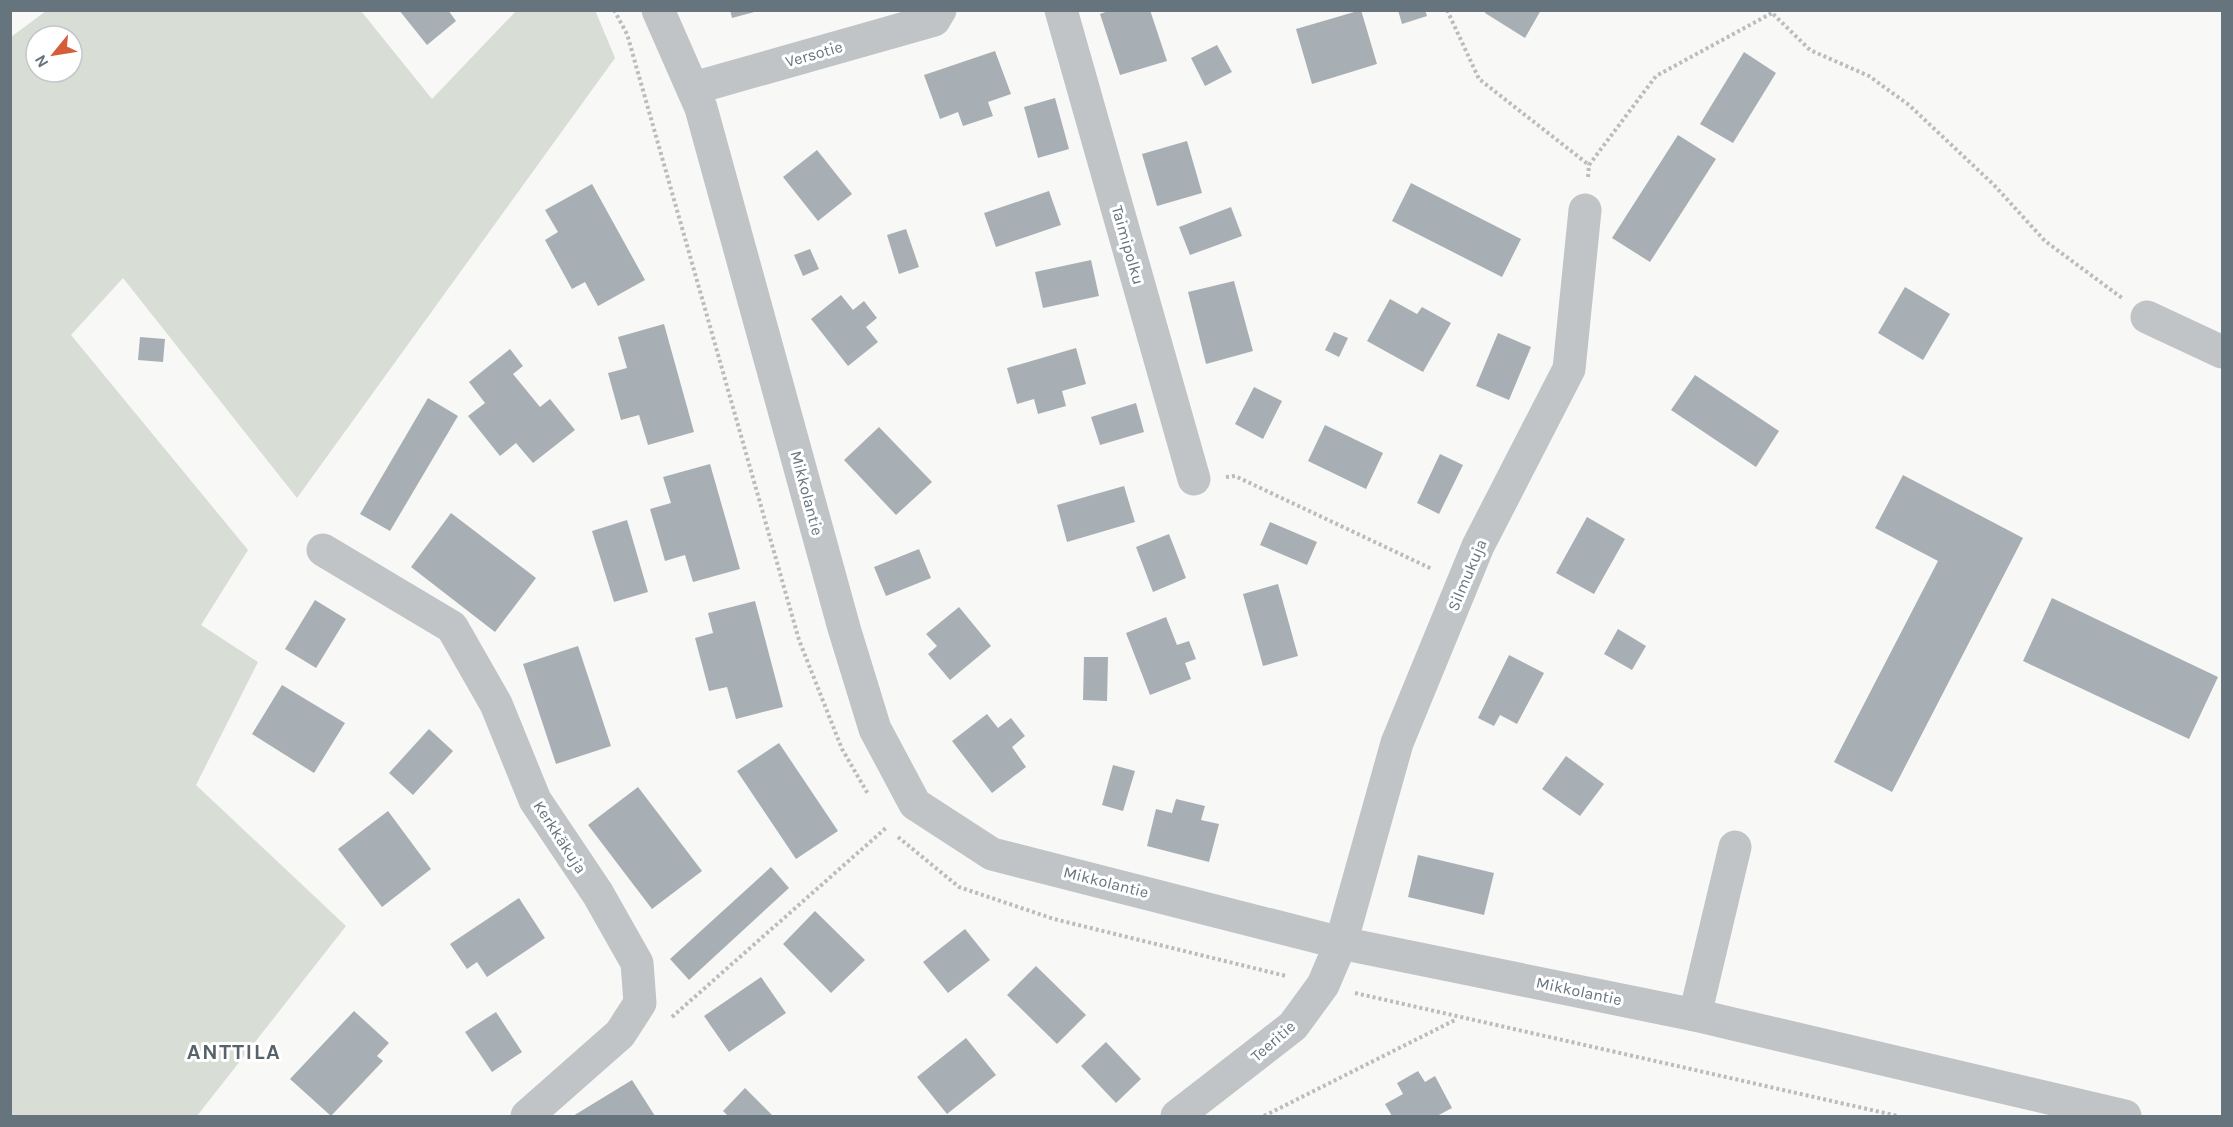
<svg xmlns="http://www.w3.org/2000/svg" width="2233" height="1127" font-family="Karla,sans-serif">
<rect width="100%" height="100%" fill="#f8f8f6"/>
<path fill="#d8ddd5" fill-rule="evenodd" d="M595,10L615,58L297,498L123,278L71,335L248,550L201,625L258,662L196,785L346,926L197,1116H11V37L46,11H361L432,99L516,11ZM36,36H72V72H36Z"/>
<g fill="#a8afb4">
<polygon points="399,10 448,10 456,21 427,45"/>
<polygon points="730,10 758,10 758,11 732,18"/>
<polygon points="1111,10 1150,10 1167,61 1120,75 1100,14"/>
<polygon points="1361,10 1377,64 1312,84 1296,29"/>
<polygon points="1398,10 1425,10 1427,16 1402,24"/>
<polygon points="1486,10 1541,10 1525,38 1485,13"/>
<polygon points="1217,45 1232,72 1205,86 1191,58"/>
<polygon points="995,51 1011,94 988,102 993,116 963,126 958,112 940,119 924,75"/>
<polygon points="1744,52 1776,73 1733,143 1700,124"/>
<polygon points="1055,98 1069,149 1038,158 1024,107"/>
<polygon points="1678,135 1716,159 1650,262 1612,238"/>
<polygon points="1187,141 1202,193 1157,206 1142,154"/>
<polygon points="817,150 852,194 818,221 783,177"/>
<polygon points="1411,183 1521,239 1502,277 1392,221"/>
<polygon points="592,184 645,280 598,306 585,282 572,289 545,240 558,232 545,210"/>
<polygon points="1049,191 1061,225 996,247 984,213"/>
<polygon points="1231,207 1242,236 1190,255 1179,227"/>
<polygon points="906,229 919,267 899,274 887,235"/>
<polygon points="810,249 819,269 803,276 794,255"/>
<polygon points="1091,260 1099,296 1043,308 1035,272"/>
<polygon points="1234,281 1253,351 1206,364 1188,292"/>
<polygon points="1905,287 1950,314 1923,360 1878,333"/>
<polygon points="841,295 853,310 864,301 877,318 866,327 878,342 848,366 811,319"/>
<polygon points="1390,299 1417,314 1422,307 1451,323 1423,372 1367,341"/>
<polygon points="664,324 694,432 648,445 639,415 621,420 608,373 627,368 618,337"/>
<polygon points="1334,332 1348,338 1339,357 1325,350"/>
<polygon points="1498,333 1531,347 1509,400 1476,386"/>
<polygon points="140,337 165,339 163,362 138,360"/>
<polygon points="1076,348 1086,384 1062,391 1066,406 1038,414 1034,399 1017,404 1007,368"/>
<polygon points="510,349 523,366 513,374 540,407 550,399 575,430 533,463 516,443 500,456 468,416 485,403 469,382"/>
<polygon points="1695,375 1779,431 1756,467 1671,410"/>
<polygon points="1254,387 1282,401 1263,439 1235,424"/>
<polygon points="428,398 458,416 390,531 360,514"/>
<polygon points="1136,403 1144,432 1100,445 1091,417"/>
<polygon points="1325,425 1383,453 1366,489 1308,461"/>
<polygon points="879,427 932,482 896,515 844,460"/>
<polygon points="1440,454 1463,465 1439,514 1417,503"/>
<polygon points="710,464 740,569 693,582 685,555 665,561 650,509 671,503 663,477"/>
<polygon points="1903,475 2023,538 1892,792 1834,762 1938,561 1875,528"/>
<polygon points="1124,486 1135,522 1067,542 1057,505"/>
<polygon points="451,513 536,578 495,632 411,567"/>
<polygon points="1587,517 1625,539 1594,594 1556,573"/>
<polygon points="627,520 648,592 614,602 592,531"/>
<polygon points="1270,522 1317,542 1307,565 1260,545"/>
<polygon points="1169,534 1186,578 1153,592 1136,547"/>
<polygon points="919,549 931,578 886,596 874,567"/>
<polygon points="1278,584 1298,656 1263,666 1243,594"/>
<polygon points="2052,598 2218,677 2189,739 2023,661"/>
<polygon points="315,600 346,619 316,668 285,649"/>
<polygon points="755,601 783,707 736,719 727,687 709,691 695,638 713,633 708,613"/>
<polygon points="959,607 991,646 950,680 928,654 937,646 926,634"/>
<polygon points="1166,617 1177,645 1189,641 1196,659 1185,663 1191,679 1150,695 1126,633"/>
<polygon points="1618,629 1646,646 1632,670 1604,654"/>
<polygon points="578,646 611,746 556,764 523,664"/>
<polygon points="1509,655 1544,673 1517,724 1500,715 1494,726 1478,718"/>
<polygon points="1084,657 1108,657 1107,701 1083,700"/>
<polygon points="282,685 345,723 314,773 252,734"/>
<polygon points="987,714 998,728 1011,718 1025,736 1012,747 1026,767 992,793 952,741"/>
<polygon points="429,729 453,751 413,795 389,773"/>
<polygon points="779,743 838,831 796,859 737,771"/>
<polygon points="1566,756 1604,784 1580,816 1542,789"/>
<polygon points="1113,765 1135,771 1123,811 1102,805"/>
<polygon points="638,787 702,871 652,909 588,825"/>
<polygon points="1176,799 1205,806 1201,820 1219,824 1209,862 1147,846 1156,809 1172,813"/>
<polygon points="388,811 431,869 382,907 338,849"/>
<polygon points="1418,855 1494,873 1484,915 1408,897"/>
<polygon points="771,867 789,888 689,980 670,959"/>
<polygon points="519,898 545,938 487,977 477,962 467,969 450,944"/>
<polygon points="815,911 865,960 831,993 783,944"/>
<polygon points="965,929 990,960 948,993 923,962"/>
<polygon points="1036,966 1086,1015 1057,1044 1007,995"/>
<polygon points="761,977 786,1013 729,1052 704,1016"/>
<polygon points="354,1011 389,1043 377,1056 383,1061 331,1116 290,1079"/>
<polygon points="496,1012 522,1052 492,1072 465,1032"/>
<polygon points="966,1038 996,1075 947,1114 917,1077"/>
<polygon points="1106,1042 1141,1079 1116,1103 1081,1066"/>
<polygon points="1418,1071 1425,1082 1435,1076 1452,1108 1437,1116 1392,1116 1385,1104 1403,1094 1397,1083"/>
<polygon points="632,1080 655,1116 573,1116"/>
<polygon points="745,1088 773,1116 728,1116 723,1111"/>
</g>
<g fill="none" stroke-linecap="round" stroke-linejoin="round">
<g stroke="#babdbf" stroke-width="4" stroke-dasharray="3 3" stroke-linecap="butt">
<polyline points="614,10 627,34 799,640 842,749 868,794"/>
<polyline points="1447,10 1479,79 1589,165"/>
<polyline points="1769,10 1810,50 1869,76 1909,105 1994,185 2045,241 2122,298"/>
<polyline points="1588,177 1589,165 1656,76 1772,13"/>
<polyline points="1226,477 1235,476 1432,569"/>
<polyline points="898,837 959,887 1054,919 1286,976"/>
<polyline points="1355,993 1898,1116"/>
<polyline points="672,1017 887,827"/>
<polyline points="1264,1116 1457,1019"/>
</g>
<g stroke="#c0c4c7" stroke-width="33">
<polyline points="658,10 701,108 844,628 875,729 915,804 992,854 1341,943 1695,1015 2125,1116"/>
<polyline points="1061,10 1194,479"/>
<polyline points="694,88 934,20 940,10"/>
<polyline points="2147,317 2222,352"/>
<polyline points="323,550 452,627 496,704 535,800 598,894 637,963 640,1003 620,1034 527,1116"/>
<polyline points="1695,1015 1735,847"/>
<polyline points="1177,1116 1293,1026 1323,985 1341,943 1397,743 1478,546 1569,369 1585,210"/>
</g>
</g>
<g text-anchor="middle" dominant-baseline="central" stroke-width="6" stroke-linejoin="round" paint-order="stroke">
<g font-size="16" fill="#66747e" stroke="#fff">
<text transform="translate(814 54) rotate(-16)">Versotie</text>
<text transform="translate(1128 245) rotate(74)">Taimipolku</text>
<text transform="translate(807 493) rotate(75)">Mikkolantie</text>
<text transform="translate(1467 575) rotate(-67)">Silmukuja</text>
<text transform="translate(560 837) rotate(57)">Kerkkäkuja</text>
<text transform="translate(1106 882) rotate(14)">Mikkolantie</text>
<text transform="translate(1579 991) rotate(12)">Mikkolantie</text>
<text transform="translate(1273 1041) rotate(-41)">Teeritie</text>
</g>
<g font-size="22" font-weight="bold" letter-spacing="1.5" fill="#57626a" stroke="#fff">
<text x="234" y="1052">ANTTILA</text>
</g>
</g>
<rect width="2233" height="1127" fill="none" stroke="#66747e" stroke-width="24"/>
<g transform="translate(54 54) rotate(240)"><circle r="28" fill="#ffffff" stroke="#c2c7cb" stroke-width="1.5"/>
<path d="M0-4.5L10 22L0 15L-10 22Z" fill="#d45d3a"/>
<text y="-9" font-size="16" font-weight="bold" text-anchor="middle" fill="#66747e">N</text>
</g>
</svg>
